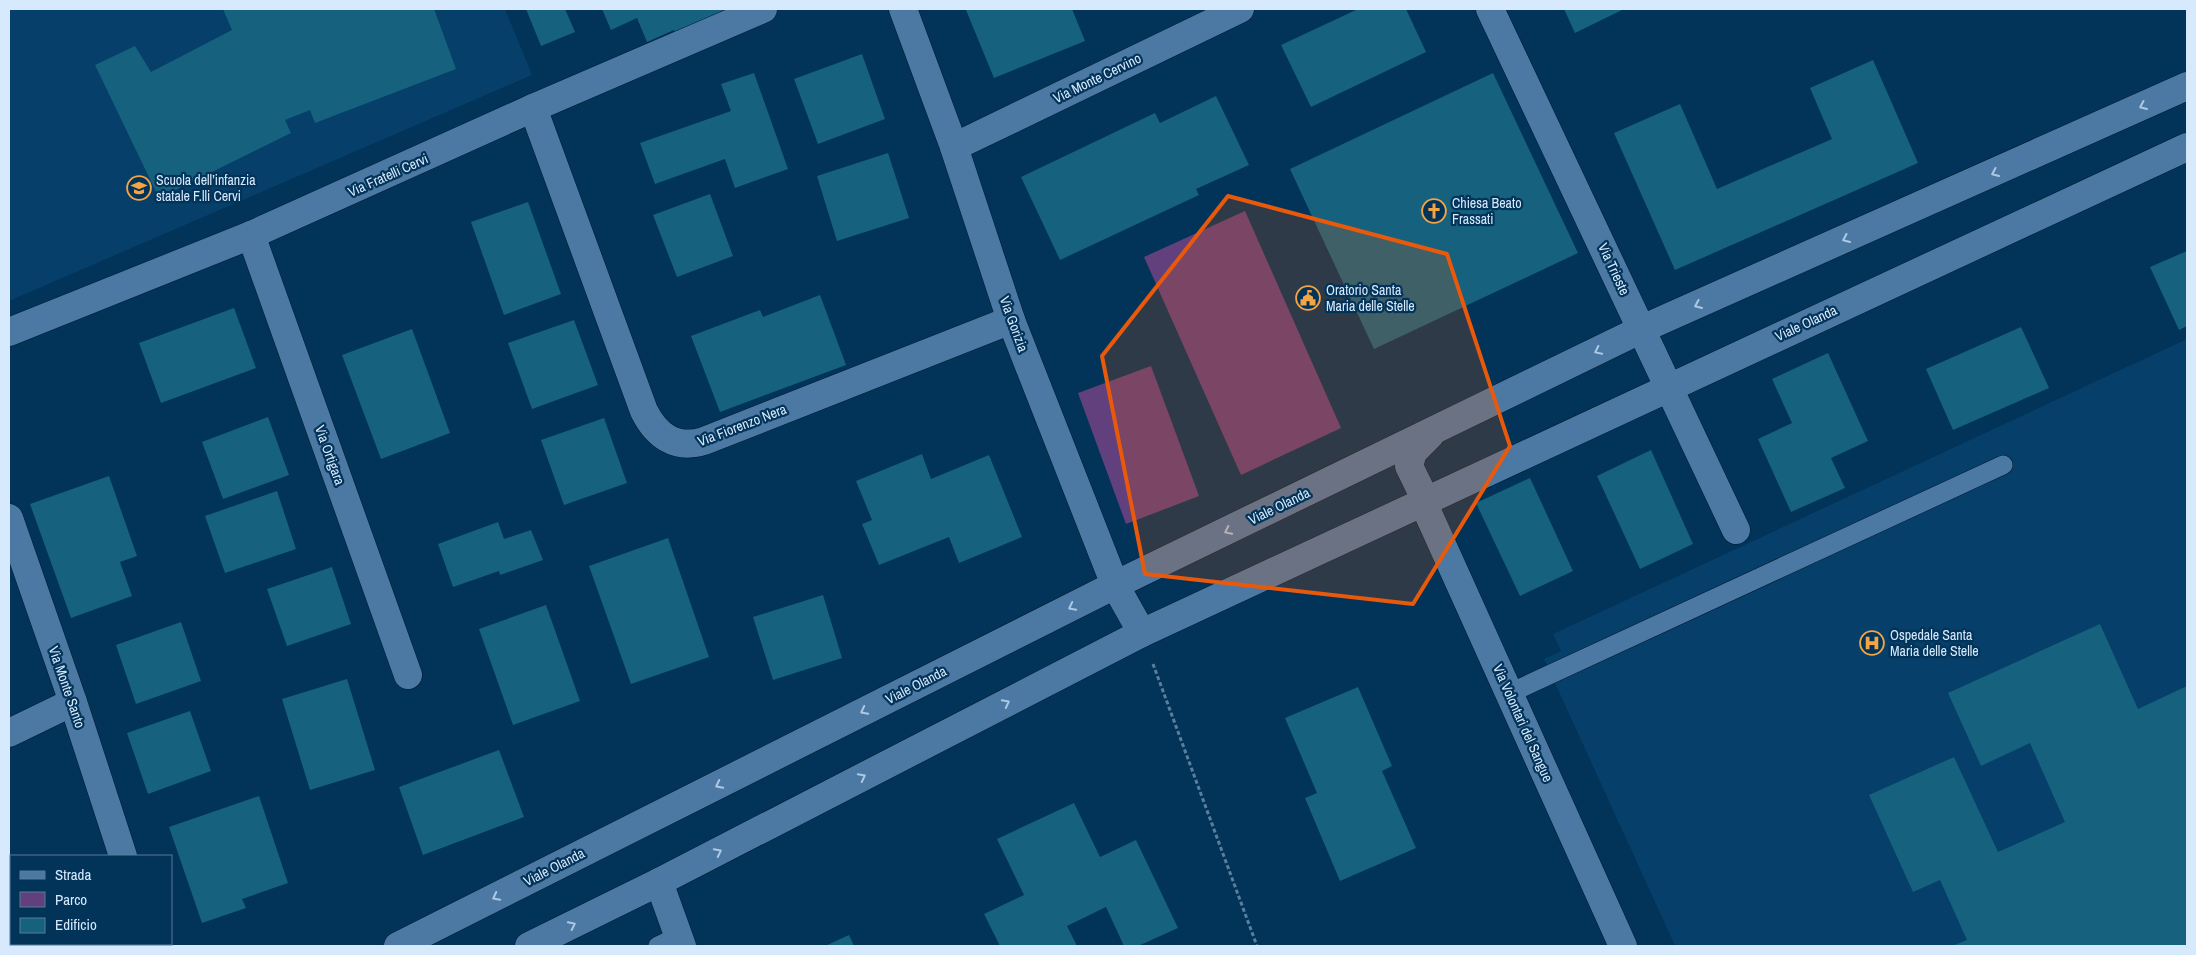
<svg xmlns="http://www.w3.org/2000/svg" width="2196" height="955" font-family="'Archivo Narrow',sans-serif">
<rect width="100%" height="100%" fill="#023359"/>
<g fill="#053f6a">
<polygon points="9,9 505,9 532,75 9,301"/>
<polygon points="2187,339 2187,946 1675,946 1544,659 1561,651 1553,634"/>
</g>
<g fill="#61407d">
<polygon points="1245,211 1341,428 1241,475 1144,257"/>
<polygon points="1151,366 1199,496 1126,524 1078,393"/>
</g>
<g fill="#16627e">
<polygon points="223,9 434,9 456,69 315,123 310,110 285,120 291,133 159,198 95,65 135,46 151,72 232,30"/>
<polygon points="526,9 565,9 575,32 541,46"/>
<polygon points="602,9 746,9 677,38 674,30 647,42 637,18 611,30"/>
<polygon points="969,9 1072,9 1085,41 994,78 966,10"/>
<polygon points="1358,9 1406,9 1426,52 1311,107 1281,45"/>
<polygon points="1564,9 1624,9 1575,33"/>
<polygon points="862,54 885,119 818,144 794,79"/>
<polygon points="1873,60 1918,163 1675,270 1614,133 1680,104 1717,189 1832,139 1810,88"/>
<polygon points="754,73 788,169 735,188 725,159 655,184 640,143 731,111 721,84"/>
<polygon points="1493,73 1578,253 1374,349 1290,169"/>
<polygon points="1216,96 1249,165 1196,189 1199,195 1060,260 1021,177 1155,113 1160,123"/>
<polygon points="888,153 909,218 837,241 817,176"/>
<polygon points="710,194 733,256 677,277 653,215"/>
<polygon points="528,202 561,294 504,315 471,222"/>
<polygon points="2187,251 2187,326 2179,330 2150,267"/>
<polygon points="820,295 846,365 720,412 691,336 760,310 763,317"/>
<polygon points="234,308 256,368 161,403 139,343"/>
<polygon points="574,320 598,385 532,409 508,343"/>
<polygon points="2021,327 2049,388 1953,430 1926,369"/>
<polygon points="412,329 450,433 381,459 342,355"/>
<polygon points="1828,353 1868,441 1831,458 1845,488 1791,512 1758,439 1792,423 1772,379"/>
<polygon points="268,417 289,475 223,499 202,442"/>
<polygon points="604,418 627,483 564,505 541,440"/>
<polygon points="1651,450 1693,544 1640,569 1597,476"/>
<polygon points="922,454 931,479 989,455 1022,537 959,563 949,537 879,565 862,524 872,520 856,481"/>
<polygon points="109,476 137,556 120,562 132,596 71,618 30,504"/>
<polygon points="1530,478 1573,571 1520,596 1476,503"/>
<polygon points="277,491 296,549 225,573 205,516"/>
<polygon points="498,522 504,539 531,530 543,560 500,575 499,571 453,587 438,544"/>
<polygon points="668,538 709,657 631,684 589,566"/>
<polygon points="332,567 351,624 287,646 267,589"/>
<polygon points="823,595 842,658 773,680 753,617"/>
<polygon points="546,605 580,701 513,725 479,629"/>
<polygon points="181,622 201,681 136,704 116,645"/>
<polygon points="2100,624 2138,709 2187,686 2187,946 1952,946 1967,940 1940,880 1913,892 1869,795 1954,757 1998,852 2065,822 2030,743 1981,766 1948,693"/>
<polygon points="347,679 375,770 310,790 282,699"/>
<polygon points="1358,687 1392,766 1382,771 1416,848 1340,881 1305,798 1317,793 1285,718"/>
<polygon points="190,711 211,771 148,794 127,733"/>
<polygon points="499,750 524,817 423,855 399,787"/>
<polygon points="259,796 288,883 242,899 246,908 202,923 169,827"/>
<polygon points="1074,803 1100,857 1136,840 1178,928 1138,946 1124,946 1106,907 1067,926 1077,946 1000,946 984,914 1024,895 997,839"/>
<polygon points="849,935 854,946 825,946"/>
</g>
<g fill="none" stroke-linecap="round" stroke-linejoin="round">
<g stroke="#041b2f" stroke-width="20">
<g id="lane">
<polyline points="1510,693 2003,465"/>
<polyline points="658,946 677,937"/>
</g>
</g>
<g stroke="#041b2f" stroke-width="29">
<g id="street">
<polyline points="903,9 954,147 1011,320 1115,585 1142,633"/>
<polyline points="1490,9 1736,530"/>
<path d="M533,108L644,411C656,435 675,450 704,441L1011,320"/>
<polyline points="954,147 1240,9"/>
<polyline points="251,235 408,675"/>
<polyline points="9,332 251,235 533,108 763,9"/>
<polyline points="1430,435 1413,452 1409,466 1425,499 1427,511 1623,946"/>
<polyline points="9,518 73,702 123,856"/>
<polyline points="9,733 73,702"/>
<polyline points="659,882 682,946"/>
<polyline points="151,944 152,946"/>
<polyline points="398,946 1115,585 1642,329 2187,86"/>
<polyline points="529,946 659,882 1142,633 2187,147"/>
</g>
</g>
<polyline stroke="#5a7f9d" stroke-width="3" stroke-dasharray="4 2.5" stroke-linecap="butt" points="1153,664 1257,946"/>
<use href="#lane" stroke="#4c79a3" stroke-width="19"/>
<use href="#street" stroke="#4c79a3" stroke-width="28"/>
</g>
<defs><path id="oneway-chevron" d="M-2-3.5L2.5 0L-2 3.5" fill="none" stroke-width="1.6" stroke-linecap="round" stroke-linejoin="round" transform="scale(1.25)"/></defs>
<g stroke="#adc8e2">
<use href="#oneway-chevron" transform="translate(2143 106) rotate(156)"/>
<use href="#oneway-chevron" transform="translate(1995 173) rotate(156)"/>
<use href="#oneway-chevron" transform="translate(1846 239) rotate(156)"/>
<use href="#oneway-chevron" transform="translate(1698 305) rotate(156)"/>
<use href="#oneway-chevron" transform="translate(1598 351) rotate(154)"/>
<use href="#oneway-chevron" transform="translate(1228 531) rotate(154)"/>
<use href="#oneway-chevron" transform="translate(1072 607) rotate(153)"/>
<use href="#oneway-chevron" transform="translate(1006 703) rotate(-27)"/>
<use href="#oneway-chevron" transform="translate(864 711) rotate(153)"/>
<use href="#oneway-chevron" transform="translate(862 777) rotate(-27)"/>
<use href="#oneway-chevron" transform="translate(719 785) rotate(153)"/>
<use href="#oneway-chevron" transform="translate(718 852) rotate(-27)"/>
<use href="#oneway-chevron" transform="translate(496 897) rotate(153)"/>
<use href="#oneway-chevron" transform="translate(572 925) rotate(-26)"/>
</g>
<path fill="#e8590c" fill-opacity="0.2" stroke="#e8590c" stroke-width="4" stroke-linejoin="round" d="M1228,196L1447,254L1510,446L1413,604L1145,574L1102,356Z"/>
<defs>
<g id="school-ring" transform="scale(1.25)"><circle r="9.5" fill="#023359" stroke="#f3a443" stroke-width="1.5"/><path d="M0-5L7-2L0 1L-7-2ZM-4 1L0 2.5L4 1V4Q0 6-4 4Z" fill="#f3a443"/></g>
<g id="church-ring" transform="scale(1.25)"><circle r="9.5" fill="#023359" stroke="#f3a443" stroke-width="1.5"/><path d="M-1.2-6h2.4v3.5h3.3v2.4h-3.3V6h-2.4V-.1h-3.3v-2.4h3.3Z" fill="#f3a443"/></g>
<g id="civic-ring" transform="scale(1.25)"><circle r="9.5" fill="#023359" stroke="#f3a443" stroke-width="1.5"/><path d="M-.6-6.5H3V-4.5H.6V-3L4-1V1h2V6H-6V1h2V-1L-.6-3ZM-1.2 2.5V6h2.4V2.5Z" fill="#f3a443"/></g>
<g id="hospital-ring" transform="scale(1.25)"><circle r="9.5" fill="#023359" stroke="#f3a443" stroke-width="1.5"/><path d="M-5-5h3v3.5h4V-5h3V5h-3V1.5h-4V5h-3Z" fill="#f3a443"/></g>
</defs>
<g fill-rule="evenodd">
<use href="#school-ring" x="139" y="188"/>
<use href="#church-ring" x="1434" y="211"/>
<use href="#civic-ring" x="1308" y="298"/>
<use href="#hospital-ring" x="1872" y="643"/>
</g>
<g text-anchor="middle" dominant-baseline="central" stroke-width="4.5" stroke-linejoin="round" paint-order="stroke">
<g font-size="14" fill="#d7eafd" stroke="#023359">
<text transform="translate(1097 78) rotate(-26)">Via Monte Cervino</text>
<text transform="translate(388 175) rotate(-24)">Via Fratelli Cervi</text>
<text transform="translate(1614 269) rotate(65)">Via Trieste</text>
<text transform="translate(1806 323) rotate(-25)">Viale Olanda</text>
<text transform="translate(1014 324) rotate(70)">Via Gorizia</text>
<text transform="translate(742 425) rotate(-21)">Via Fiorenzo Nera</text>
<text transform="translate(330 455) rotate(70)">Via Ortigara</text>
<text transform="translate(1279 506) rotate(-26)">Viale Olanda</text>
<text transform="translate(916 685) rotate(-27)">Viale Olanda</text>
<text transform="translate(67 687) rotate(71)">Via Monte Santo</text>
<text transform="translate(1523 723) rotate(66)">Via Volontari del Sangue</text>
<text transform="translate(554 867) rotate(-27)">Viale Olanda</text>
</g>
<g font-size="14" fill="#d7eafd" stroke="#023359" text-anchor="start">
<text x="156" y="180">Scuola dell’infanzia<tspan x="156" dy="16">statale F.lli Cervi</tspan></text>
<text x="1452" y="203">Chiesa Beato<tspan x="1452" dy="16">Frassati</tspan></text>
<text x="1326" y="290">Oratorio Santa<tspan x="1326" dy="16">Maria delle Stelle</tspan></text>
<text x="1890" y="635">Ospedale Santa<tspan x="1890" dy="16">Maria delle Stelle</tspan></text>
</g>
</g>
<rect width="2196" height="955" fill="none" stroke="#d7eafd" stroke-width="20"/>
<rect x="10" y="855" width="162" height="90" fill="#023359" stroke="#577c9b"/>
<rect x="20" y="871" width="25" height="8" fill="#4c79a3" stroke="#577c9b"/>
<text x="55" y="880" font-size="15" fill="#d7eafd">Strada</text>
<rect x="20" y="892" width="25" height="15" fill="#61407d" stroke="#577c9b"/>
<text x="55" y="905" font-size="15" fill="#d7eafd">Parco</text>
<rect x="20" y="918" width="25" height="15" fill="#16627e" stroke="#577c9b"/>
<text x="55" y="930" font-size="15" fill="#d7eafd">Edificio</text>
</svg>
